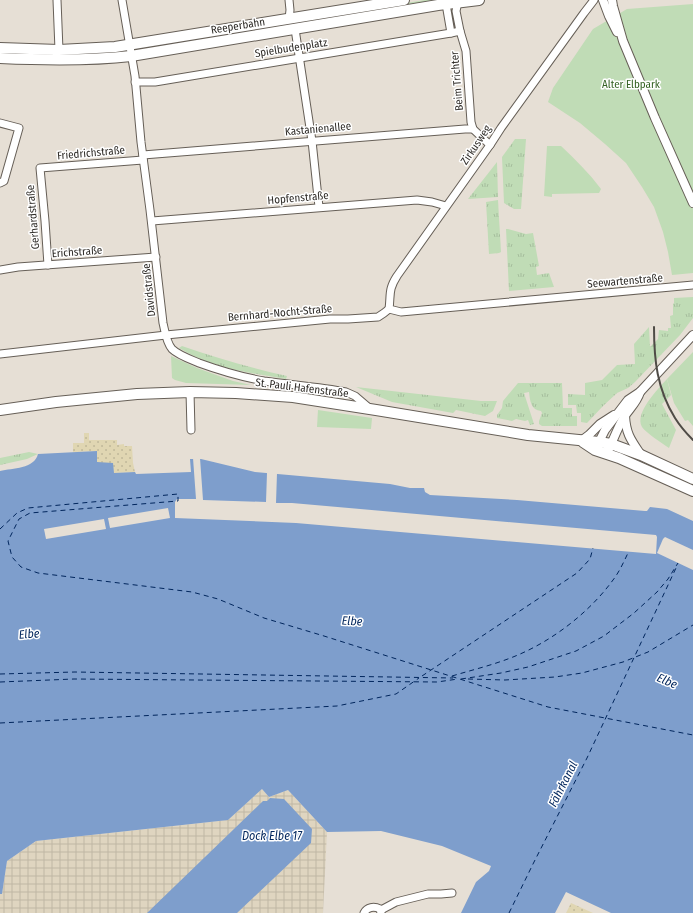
<svg xmlns="http://www.w3.org/2000/svg" width="693" height="913" font-family="'Fira Sans Condensed',sans-serif">
<defs>
<pattern id="industrial-grid" width="8" height="8" patternUnits="userSpaceOnUse"><rect width="8" height="8" fill="#dfd5c0"/><path d="M0 4h8M4 0v8" fill="none" stroke="#c0b7a5"/></pattern>
<pattern id="grass-tufts" width="24" height="20" patternUnits="userSpaceOnUse"><rect width="24" height="20" fill="#c0dcb6"/><path d="M3 7l-1-3M5 7V3M7 7l1-3M15 17l-1-3M17 17v-4M19 17l1-3" fill="none" stroke="#a5bd9c"/></pattern>
<pattern id="sand-dots" width="8" height="8" patternUnits="userSpaceOnUse"><rect width="8" height="8" fill="#e0d6b2"/><path d="M2 2h.1M6 6h.1" fill="none" stroke="#c0b899" stroke-width="1.8" stroke-linecap="round"/></pattern>
</defs>
<rect width="100%" height="100%" fill="#e6dfd5"/>
<polygon fill="url(#industrial-grid)" points="262,789 269,797 288,790 327,832 323,913 0,913 0,894 2,894 7,861 36,841 228,820"/>
<g fill="url(#grass-tufts)">
<polygon points="425,0 434,0 434,2 307,23 306,19"/>
<polygon points="301,20 301,24 148,51 147,46"/>
<polygon points="515,139 526,139 521,209 514,209 504,203 502,157"/>
<polygon points="497,162 498,197 468,199"/>
<polygon points="498,200 501,252 499,253 489,254 486,202"/>
<polygon points="506,229 508,229 526,234 533,233 539,266 536,267 537,275 549,273 554,287 509,291"/>
<polygon points="693,297 693,318 680,335 635,382 628,388 617,393 603,406 587,423 581,422 581,413 577,413 576,405 568,405 568,394 585,395 585,383 602,380 617,365 635,364 634,344 649,327 650,347 658,339 659,330 668,331 668,328 671,328 670,316 673,315 673,304 674,303 674,298"/>
<path d="M182,346C217,358 251,368 287,376L286,379C250,373 211,368 179,348Z"/>
<path d="M667,379L671,395L662,404L676,430L669,448C662,443 646,433 642,427C634,413 658,389 667,379Z"/>
<path d="M518,383H562L563,408H572V416H577V426H542L539,424V421L542,413L541,411C531,410 530,401 529,392L524,393L534,424L530,425L528,420L525,421L516,419L512,421L497,418V415L502,408L503,401Z"/>
<polygon points="356,387 481,401 497,401 493,411 485,416 456,410 453,413 392,402"/>
<polygon points="29,452 38,454 27,459 0,465 0,458"/>
</g>
<g fill="url(#sand-dots)">
<polygon points="84,433 89,433 89,440 117,440 117,445 124,444 124,446 132,446 133,463 135,472 114,473 97,463 96,451 73,452 73,443 84,443"/>
<polygon points="571,903 593,913 566,913"/>
</g>
<g fill="#c0dcb6">
<polygon points="693,4 693,273 672,275 668,252 663,232 654,207 642,187 626,163 605,144 580,123 548,102 553,88 593,29 627,9"/>
<path d="M547,146H561C575,159 589,173 601,189L599,193L552,194V197L544,196Z"/>
<polygon points="693,352 693,426 688,420 685,421 674,403 667,379"/>
<polygon points="171,356 197,368 233,381 251,385 186,383 175,380 172,378"/>
<polygon points="318,410 372,418 371,429 317,427"/>
</g>
<g fill="#7e9ecc">
<path d="M97,451V462L113,463L114,473L135,472L136,474L191,472L190,459H201L255,472L390,484L410,488H424L425,492L430,495L517,500L645,511H647L650,507L667,509L693,521V913H611L566,892L555,913H461L476,882L489,871L491,866L442,846L381,831L327,832L288,790L269,797L262,789L228,820L36,841L7,861L2,894H0V471C13,468 34,469 38,454Z"/>
<polygon points="270,798 284,799 312,829 311,843 237,913 147,913 263,801 267,801"/>
</g>
<g fill="#e6dfd5">
<polygon points="193,458 200,458 203,500 266,502 267,473 277,473 276,503 292,503 656,535 657,537 656,554 296,523 175,518 175,502 177,499 196,499"/>
<polygon points="168,508 170,518 110,528 108,518"/>
<polygon points="104,519 106,529 46,539 44,529"/>
<polygon points="665,537 693,550 693,570 657,553 663,539"/>
</g>
<g fill="none" stroke-linecap="round" stroke-linejoin="round">
<g stroke="#00255c" stroke-width="1" stroke-dasharray="5 4" stroke-linecap="butt">
<polyline points="0,529 17,513 28,508 178,494 178,501 30,513 19,519 8,541 12,557 21,567 38,573 192,592 218,599 264,618 324,636 548,707 693,735"/>
<polyline points="0,674 75,672 453,678"/>
<polyline points="422,676 577,573 590,559 593,548"/>
<path d="M452,676C472,670 493,665 513,657C551,642 589,613 613,580C620,571 624,561 629,551"/>
<polyline points="461,679 501,673 528,667 576,651 604,636 634,613 657,592 668,579 678,563"/>
<polyline points="468,679 505,680 555,677 582,673 623,662 648,652 693,625"/>
<polyline points="0,682 74,679 437,682 458,679"/>
<polyline points="0,723 337,706 396,694 419,678"/>
<polyline points="509,913 533,864 587,758 676,568"/>
</g>
<g stroke="#665f57" stroke-width="9">
<g id="minor">
<path d="M122,0L135,76L141,142L150,210L163,323C165,331 166,342 172,349C178,355 192,360 199,363C221,371 242,377 264,381C292,385 320,387 346,392L355,396L369,408"/>
<polyline points="446,4 451,33 460,31 456,11 458,2"/>
<polyline points="289,19 290,10 289,0"/>
<polyline points="295,29 312,141 319,207"/>
<polyline points="460,31 466,51 471,122 473,129"/>
<polyline points="56,53 59,50 57,0"/>
<polyline points="135,82 155,82 451,33"/>
<polyline points="0,123 19,128 4,181 0,183"/>
<polyline points="143,155 465,129 473,129 490,145"/>
<polyline points="152,221 417,200 432,202 446,206"/>
<polyline points="48,265 45,221 40,168 143,160"/>
<polyline points="0,270 18,267 156,257"/>
<path d="M389,309C391,294 388,290 397,276L490,145L501,128L584,13L594,0"/>
<polyline points="389,309 401,312 693,285"/>
<polyline points="0,354 166,335 330,319 348,319 378,317 384,313 389,309"/>
<polyline points="190,392 191,430"/>
<polyline points="381,910 396,902 428,894 441,894 452,893"/>
<path d="M364,913C367,907 374,906 380,909L381,913"/>
</g>
</g>
<g stroke="#665f57" stroke-width="10">
<g id="tertiary">
<polyline points="603,0 609,16 617,32"/>
<polyline points="612,0 613,6 623,41 655,118 693,203"/>
<path d="M625,416C626,434 631,440 641,455"/>
<polyline points="581,441 589,435 600,424 614,415"/>
<polyline points="597,446 605,430 628,400 640,392 693,335"/>
<path d="M609,449C614,438 618,427 624,417C630,408 637,402 640,392"/>
</g>
</g>
<g stroke="#665f57" stroke-width="12">
<g id="secondary">
<polyline points="0,48 59,50 115,47 404,0"/>
<path d="M0,58C44,60 88,61 131,56L438,5L479,0"/>
<polyline points="0,410 56,402 137,394 190,392 236,393 293,397 376,410 528,435 599,442 611,444 641,455 693,479"/>
<polyline points="583,442 595,450 619,458 693,491"/>
</g>
</g>
<use href="#minor" stroke="#fff" stroke-width="7"/>
<use href="#tertiary" stroke="#fff" stroke-width="8"/>
<use href="#secondary" stroke="#fff" stroke-width="10"/>
<path stroke="#4f4b46" stroke-width="2" d="M654,327C654,360 657,389 675,418C680,426 686,433 693,440"/>
</g>
<g text-anchor="middle" dominant-baseline="central" stroke-width="3" stroke-linejoin="round" paint-order="stroke">
<g font-size="11" fill="#2f2c28" stroke="#fff">
<text transform="translate(238 26) rotate(-9)">Reeperbahn</text>
<text transform="translate(291 48) rotate(-9)">Spielbudenplatz</text>
<text transform="translate(457 81) rotate(-95)">Beim Trichter</text>
<text transform="translate(318 129) rotate(-5)">Kastanienallee</text>
<text transform="translate(476 145) rotate(-56)">Zirkusweg</text>
<text transform="translate(91 153) rotate(-5)">Friedrichstraße</text>
<text transform="translate(298 198) rotate(-5)">Hopfenstraße</text>
<text transform="translate(33 217) rotate(-95)">Gerhardstraße</text>
<text transform="translate(77 252) rotate(-4)">Erichstraße</text>
<text transform="translate(625 281) rotate(-5)">Seewartenstraße</text>
<text transform="translate(149 290) rotate(-96)">Davidstraße</text>
<text transform="translate(280 313) rotate(-5)">Bernhard-Nocht-Straße</text>
<text transform="translate(302 388) rotate(7)">St. Pauli Hafenstraße</text>
</g>
<g font-size="11" fill="#356324" stroke="#fff">
<text x="631" y="84">Alter Elbpark</text>
</g>
<g font-size="12" font-style="italic" fill="#00255c" stroke="#fff">
<text transform="translate(352 621) rotate(3)">Elbe</text>
<text transform="translate(29 634) rotate(-4)">Elbe</text>
<text transform="translate(667 681) rotate(24)">Elbe</text>
<text transform="translate(563 784) rotate(-63)">Fährkanal</text>
<text x="272" y="836">Dock Elbe 17</text>
</g>
</g>
</svg>
